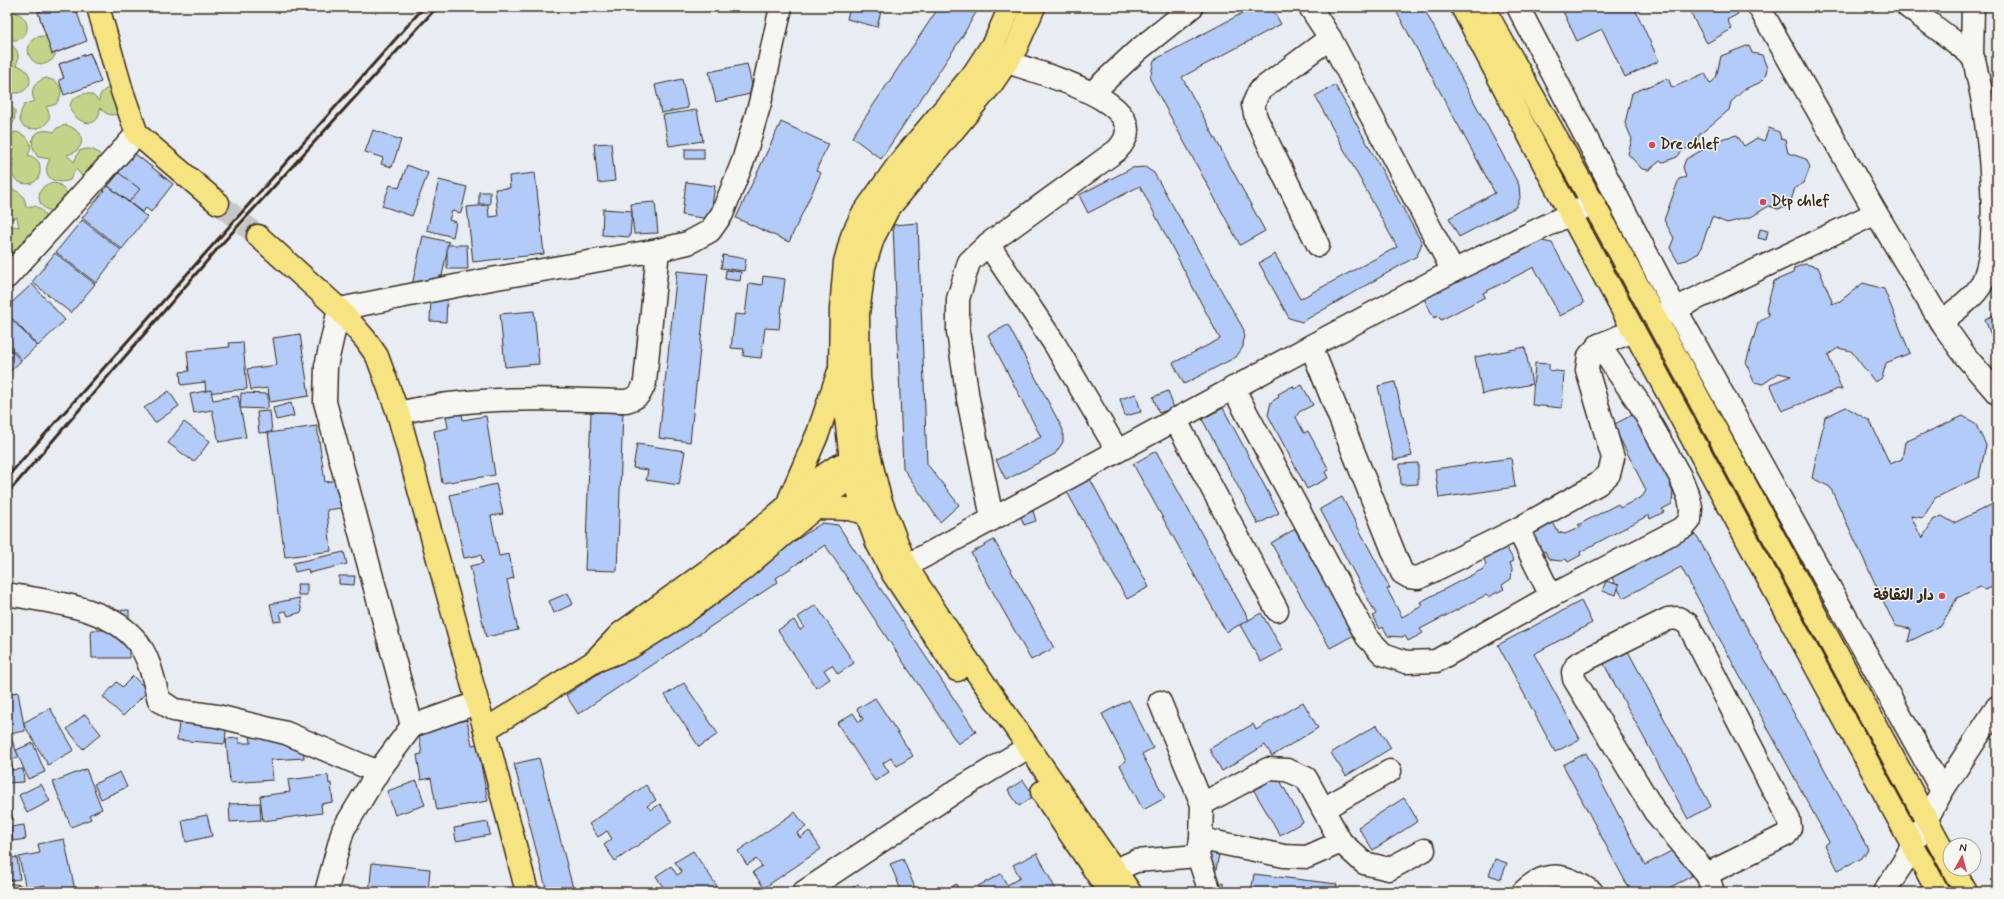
<svg xmlns="http://www.w3.org/2000/svg" width="2004" height="899" font-family="Mynerve,'Playpen Sans Arabic',sans-serif">
<rect width="100%" height="100%" fill="#e8edf3"/>
<filter id="ink" filterUnits="userSpaceOnUse"><feTurbulence type="fractalNoise" baseFrequency=".025" numOctaves="2"/><feDisplacementMap in="SourceGraphic" scale="8" xChannelSelector="R" yChannelSelector="G"/><feConvolveMatrix kernelMatrix="1 2 1 2 8 2 1 2 1" color-interpolation-filters="sRGB"/></filter>
<g filter="url(#ink)">
<g fill="#c1d48a" stroke="#7e7f54">
<path d="M12,11C37,18 28,46 7,39V13Z"/>
<circle cx="42" cy="50" r="14"/>
<path d="M7,43C17,46 21,56 16,65C39,71 32,99 7,92Z"/>
<path d="M46,78C62,82 65,91 56,104L46,107C64,133 2,140 25,104L35,101C28,90 36,81 46,78Z"/>
<path d="M113,86L122,113C113,116 107,116 100,108C99,144 47,105 83,94C90,92 94,96 99,101C99,92 105,89 113,86Z"/>
<path d="M7,103L15,110C15,118 15,125 7,128Z"/>
<path d="M66,125C77,128 89,140 76,151C74,153 69,154 67,155L74,162L79,151C90,147 96,149 103,158L90,178L81,175L76,169L70,180C54,186 40,176 50,159L38,157C26,141 34,126 54,132L57,128Z"/>
<path d="M16,132C27,135 35,143 28,155C34,157 40,160 40,168C42,195 0,184 15,161L7,158V135Z"/>
<circle cx="53" cy="197" r="14"/>
<path d="M11,189C21,192 25,196 26,207C39,203 46,212 46,224L33,235L27,234L29,245L15,255L7,253V228L13,226L19,227L17,217L12,219L7,217V190Z"/>
</g>
<g fill="#b2cbf8" stroke="#3b2a1e">
<polygon points="53,7 63,7 77,45 52,54 38,12"/>
<polygon points="53,7 75,7 87,41 52,54 38,12"/>
<polygon points="850,7 882,7 877,27 847,19"/>
<polygon points="939,7 979,7 962,37 881,159 852,137"/>
<polygon points="1254,7 1271,7 1281,24 1182,77 1265,231 1240,245 1150,79 1154,60"/>
<polygon points="1394,7 1423,7 1519,185 1520,198 1516,207 1459,237 1449,218 1495,193"/>
<polygon points="1561,7 1634,7 1659,61 1625,77 1602,29 1577,41"/>
<polygon points="1687,7 1734,7 1738,14 1727,20 1732,29 1707,43"/>
<polygon points="1749,45 1752,53 1762,55 1767,68 1765,77 1759,83 1745,89 1731,102 1729,110 1699,135 1697,145 1683,150 1677,157 1664,162 1660,161 1649,170 1642,169 1628,154 1632,139 1625,123 1632,93 1668,78 1672,88 1705,73 1710,84 1716,78 1721,56"/>
<polygon points="90,53 95,65 85,68 91,85 69,93 59,64"/>
<polygon points="90,53 101,82 64,95 59,80 64,78 59,64"/>
<polygon points="747,64 754,93 716,102 709,72"/>
<polygon points="682,79 688,108 661,113 655,85"/>
<polygon points="1335,85 1422,243 1417,256 1302,322 1289,318 1259,263 1275,254 1300,299 1397,247 1315,96"/>
<polygon points="697,110 703,141 669,146 663,115"/>
<polygon points="781,122 828,144 816,171 821,173 789,242 736,218"/>
<polygon points="1769,128 1779,132 1781,139 1785,140 1788,153 1806,159 1810,167 1804,183 1795,188 1789,207 1778,209 1769,206 1751,217 1727,223 1712,217 1699,253 1687,260 1678,262 1670,248 1674,238 1664,220 1679,179 1686,177 1683,167 1686,159 1724,138 1737,135 1744,146 1757,138 1764,141"/>
<polygon points="373,130 401,140 392,167 381,164 383,158 365,152"/>
<polygon points="611,143 615,181 598,183 594,144"/>
<rect x="685" y="149" width="19" height="10"/>
<polygon points="134,153 168,180 142,212 108,186"/>
<polygon points="134,153 173,184 151,212 146,208 142,212 108,186"/>
<polygon points="407,165 428,173 412,216 382,206 390,185 399,188"/>
<polygon points="1145,167 1154,173 1244,330 1243,347 1236,357 1184,384 1173,363 1220,339 1140,186 1088,213 1079,195 1132,168"/>
<polygon points="119,173 140,189 129,202 108,186"/>
<polygon points="535,173 544,254 473,262 467,207 488,205 489,217 498,216 495,189 510,188 509,176"/>
<polygon points="439,180 467,187 461,213 452,211 449,220 456,222 453,237 427,230"/>
<polygon points="686,182 715,186 710,219 682,215"/>
<polygon points="108,186 147,217 122,249 82,218"/>
<rect x="479" y="192" width="11" height="12"/>
<polygon points="655,202 658,233 634,234 631,204"/>
<polygon points="603,209 632,211 630,237 602,235"/>
<polygon points="82,220 121,250 96,283 56,252"/>
<polygon points="918,223 927,464 959,505 940,522 903,468 893,225"/>
<polygon points="1760,229 1768,231 1766,240 1758,238"/>
<polygon points="423,236 449,242 442,276 439,276 436,290 412,285"/>
<polygon points="1532,239 1552,243 1584,303 1560,316 1534,267 1483,293 1485,297 1441,320 1438,316 1434,318 1424,299 1474,273"/>
<polygon points="447,245 467,245 468,269 447,269"/>
<polygon points="55,253 95,284 71,313 32,282"/>
<polygon points="723,255 746,259 744,271 721,268"/>
<polygon points="1805,264 1818,267 1832,301 1831,304 1840,301 1863,283 1884,289 1910,353 1886,363 1882,378 1875,382 1851,351 1838,348 1828,355 1842,390 1838,389 1782,411 1770,384 1791,376 1779,373 1763,384 1754,382 1746,363 1758,323 1769,315 1766,309 1774,281 1793,273 1794,268"/>
<polygon points="726,270 741,272 740,281 725,279"/>
<polygon points="677,271 708,274 690,442 659,438"/>
<polygon points="763,276 785,279 779,329 765,328 761,358 743,356 744,349 731,348 735,314 745,315 749,283 762,285"/>
<polygon points="32,284 65,320 38,346 7,313 7,307"/>
<polygon points="431,298 447,299 446,322 430,321"/>
<polygon points="534,311 539,364 505,367 500,314"/>
<polygon points="7,314 37,346 22,360 7,344"/>
<polygon points="1997,314 1997,353 1985,319"/>
<polygon points="1008,325 1063,430 1063,442 1055,454 1006,480 996,460 1041,437 988,335"/>
<polygon points="300,334 309,396 270,402 268,388 251,390 247,369 277,365 273,338"/>
<polygon points="243,342 247,389 206,393 205,382 181,385 180,372 189,371 187,351 230,347 229,343"/>
<polygon points="7,346 21,361 7,374"/>
<polygon points="1525,347 1532,384 1482,394 1475,357"/>
<polygon points="1535,363 1549,364 1549,370 1564,372 1562,408 1532,405"/>
<polygon points="7,377 12,382 7,387"/>
<polygon points="1395,382 1412,456 1394,460 1378,386"/>
<polygon points="1302,385 1313,405 1299,412 1296,417 1304,433 1308,431 1329,470 1325,472 1328,478 1307,489 1268,415 1271,402 1279,397 1278,394 1293,386 1294,389"/>
<polygon points="211,390 213,400 238,396 246,437 219,442 212,410 194,413 190,394"/>
<polygon points="169,391 179,406 155,423 144,408"/>
<polygon points="1168,391 1174,408 1159,413 1153,397"/>
<polygon points="241,393 268,394 268,409 240,408"/>
<polygon points="1136,394 1141,412 1125,416 1120,399"/>
<polygon points="291,403 294,416 276,420 273,408"/>
<polygon points="1846,407 1870,421 1890,464 1902,459 1905,442 1963,416 1975,423 1986,445 1979,477 1935,498 1923,518 1911,516 1922,539 1933,520 1942,516 1954,523 1997,502 1997,585 1985,590 1980,587 1957,598 1941,626 1908,642 1911,629 1895,626 1830,487 1812,478 1825,417"/>
<polygon points="461,408 463,420 486,416 495,475 442,483 434,431 448,428 445,410"/>
<polygon points="1223,408 1279,513 1258,524 1202,419"/>
<polygon points="270,411 272,432 259,433 257,412"/>
<polygon points="591,412 623,413 617,571 585,570"/>
<polygon points="1636,413 1673,484 1670,486 1673,492 1672,504 1662,509 1664,512 1650,519 1649,515 1580,552 1581,555 1568,562 1566,559 1561,561 1552,560 1548,558 1545,551 1539,554 1527,530 1551,518 1558,532 1565,534 1581,527 1578,525 1618,504 1620,508 1643,496 1646,490 1613,425"/>
<polygon points="184,422 210,441 194,462 168,443"/>
<polygon points="317,426 325,482 337,480 341,508 327,510 331,551 285,557 268,433"/>
<polygon points="637,444 685,451 679,485 646,480 648,470 633,468"/>
<polygon points="1156,451 1249,620 1226,632 1133,464"/>
<polygon points="1511,458 1515,487 1439,498 1435,469"/>
<polygon points="1418,463 1418,484 1401,485 1400,464"/>
<polygon points="1090,479 1149,587 1127,599 1067,492"/>
<polygon points="496,484 503,514 491,516 499,556 509,554 514,578 507,580 518,630 486,637 470,566 483,563 481,555 464,558 450,495"/>
<polygon points="1342,497 1390,588 1387,589 1402,617 1422,606 1420,602 1483,569 1486,564 1481,553 1500,543 1503,549 1506,547 1514,561 1510,563 1512,568 1511,579 1502,585 1504,589 1488,597 1486,595 1420,629 1423,633 1408,641 1405,636 1402,637 1388,636 1383,627 1380,629 1373,616 1376,614 1320,509"/>
<polygon points="1033,511 1036,521 1024,525 1020,515"/>
<polygon points="822,523 838,525 976,732 958,744 825,545 776,578 778,582 578,714 566,695 770,560 769,558"/>
<polygon points="1295,529 1354,635 1330,648 1271,543"/>
<polygon points="1690,532 1697,536 1868,849 1862,858 1838,870 1825,845 1829,842 1681,567 1623,598 1610,574"/>
<polygon points="994,540 1054,648 1031,660 971,553"/>
<polygon points="344,552 347,564 309,573 308,569 295,572 293,563"/>
<polygon points="339,576 355,576 354,585 339,584"/>
<polygon points="1606,581 1619,585 1616,595 1602,591"/>
<polygon points="297,584 307,584 307,595 298,595"/>
<polygon points="568,593 573,604 554,613 549,601"/>
<polygon points="299,598 302,612 288,616 286,611 280,612 282,621 274,622 270,604"/>
<polygon points="1581,601 1592,623 1534,654 1580,739 1555,752 1498,645"/>
<polygon points="816,605 854,663 838,674 832,665 824,670 830,679 816,688 778,630 794,620 800,630 804,627 798,617"/>
<polygon points="129,610 129,658 92,658 91,630 103,630 103,611"/>
<polygon points="1261,613 1283,650 1261,662 1240,625"/>
<polygon points="1623,642 1711,806 1688,819 1599,655"/>
<polygon points="133,676 148,691 123,716 103,697 117,682 122,687"/>
<polygon points="684,683 718,734 699,747 665,695"/>
<polygon points="18,692 25,731 7,734 7,694"/>
<polygon points="875,698 913,756 897,766 891,758 883,763 889,772 875,781 837,723 853,713 859,722 863,719 857,709"/>
<polygon points="1129,700 1153,748 1142,754 1165,798 1143,810 1120,765 1126,761 1102,714"/>
<polygon points="1303,702 1318,728 1272,756 1265,745 1222,771 1209,749 1253,724 1256,730"/>
<polygon points="50,708 74,750 48,765 23,723"/>
<polygon points="85,714 101,734 83,749 67,729"/>
<polygon points="180,714 227,718 225,744 177,740"/>
<polygon points="467,720 472,745 477,744 488,801 437,810 431,778 421,780 417,755 422,754 418,730"/>
<polygon points="1377,725 1391,748 1346,776 1331,753"/>
<polygon points="302,729 304,758 271,760 273,780 230,783 226,739 239,738 239,743 251,743 250,733"/>
<polygon points="10,736 19,757 7,762 7,737"/>
<polygon points="33,743 45,772 28,779 16,750"/>
<polygon points="1586,753 1645,865 1677,848 1692,876 1661,892 1631,892 1563,765"/>
<polygon points="539,758 574,892 547,892 514,764"/>
<polygon points="12,765 12,770 23,769 24,782 7,783 7,766"/>
<polygon points="86,769 102,809 89,815 91,819 71,827 53,782"/>
<polygon points="120,772 127,787 101,799 94,784"/>
<polygon points="328,775 329,784 331,783 333,802 321,804 322,813 263,821 260,796 290,792 288,780"/>
<polygon points="1277,775 1303,822 1280,835 1253,789"/>
<polygon points="1023,780 1034,796 1019,806 1008,790"/>
<polygon points="417,781 425,805 395,815 387,791"/>
<polygon points="41,784 50,801 27,813 19,795"/>
<polygon points="646,785 656,800 647,806 651,810 660,804 672,822 615,861 604,845 612,839 607,831 598,837 589,824"/>
<polygon points="1404,798 1418,821 1373,850 1358,827"/>
<polygon points="260,803 261,820 230,822 229,804"/>
<polygon points="10,808 13,819 7,821 7,809"/>
<polygon points="795,812 806,827 797,833 800,838 809,831 821,849 764,888 753,872 762,866 756,859 747,865 738,851"/>
<polygon points="207,815 212,836 186,842 182,820"/>
<polygon points="488,822 490,835 456,841 454,828"/>
<polygon points="24,825 26,839 13,841 11,827"/>
<polygon points="64,839 75,890 47,892 45,885 26,889 19,857 40,853 38,844"/>
<polygon points="693,851 721,892 666,892 656,876 671,866 677,875 682,872 675,862"/>
<polygon points="1207,852 1219,854 1215,875"/>
<polygon points="1037,853 1057,892 981,892 978,886 1001,874 1007,885 1020,878 1013,865"/>
<polygon points="17,857 20,879 7,881 7,859"/>
<polygon points="903,859 916,890 911,892 902,892 890,864"/>
<polygon points="1495,859 1507,863 1501,879 1489,875"/>
<polygon points="372,863 430,869 428,892 369,892"/>
<polygon points="1254,874 1337,884 1336,892 1251,892"/>
<polygon points="7,883 21,885 20,892 7,891"/>
<polygon points="1223,883 1224,892 1218,892 1217,884"/>
<polygon points="858,884 864,892 846,892"/>
<polygon points="956,884 961,892 944,892"/>
</g>
<g fill="none" stroke-linecap="round" stroke-linejoin="round">
<polyline stroke="#c5c6c8" stroke-width="22" stroke-dasharray="22 11" stroke-linecap="butt" points="218,203 258,236"/>
<g stroke="#3b2a1e" stroke-width="25">
<g id="minor">
<polyline points="1310,7 1330,38 1453,271"/>
<polyline points="1518,7 1675,308 1942,791"/>
<polyline points="1759,7 1876,213 1941,322 1966,357 1997,393"/>
<path d="M1908,7C1918,15 1969,51 1973,58C1976,63 1976,72 1978,78C1989,123 2003,245 1981,285C1974,298 1953,312 1941,322"/>
<polyline points="1972,57 1973,7"/>
<polyline points="1093,92 1137,51 1192,7"/>
<polyline points="988,244 1054,343 1117,450"/>
<polyline points="1318,245 1256,118 1253,105 1259,91 1330,38"/>
<polyline points="7,277 137,134"/>
<polyline points="1662,315 1876,213"/>
<polyline points="1311,346 1402,573 1409,577 1418,578 1518,529 1598,484 1609,474 1613,458 1587,370 1589,356 1599,345"/>
<polyline points="1233,388 1367,637 1383,654 1406,662 1436,661 1551,596 1684,527 1690,520 1691,508 1689,498 1681,478 1639,403 1599,345 1633,331"/>
<path d="M398,413C474,395 549,399 626,401C638,398 641,394 645,382L658,250"/>
<polyline points="1175,419 1277,610"/>
<path d="M992,518L968,399L958,332V299L969,262L988,244L1116,151C1165,104 1035,72 1007,62"/>
<polyline points="1518,529 1551,596"/>
<polyline points="906,566 1311,346 1453,271 1593,203"/>
<path d="M7,594C49,602 111,606 138,643C150,659 154,682 159,700L174,710L217,716L286,733L378,772"/>
<polyline points="1160,702 1202,804 1201,839 1198,856 1210,892"/>
<polyline points="412,726 325,402 326,366 339,309 491,279 658,250 688,243 710,231 722,214 743,161 760,103 781,7"/>
<polyline points="1202,804 1268,769 1287,770 1306,778 1341,842 1364,863 1389,869 1424,850"/>
<polyline points="1323,809 1390,771"/>
<polyline points="1201,839 1284,856 1307,857 1341,842"/>
<polyline points="1115,870 1136,861 1198,856"/>
<polyline points="1707,874 1786,835 1790,828 1789,820 1688,624 1678,618 1668,619 1577,664 1573,672 1574,679 1655,812 1707,874 1713,892"/>
<polyline points="326,892 343,830 378,772 412,726 477,703"/>
<polyline points="804,892 959,789 1017,754"/>
<path d="M1523,892C1527,888 1531,885 1536,882C1557,870 1574,880 1592,892"/>
<polyline points="1884,892 1903,863 1942,791 1997,707"/>
</g>
</g>
<g stroke="#3b2a1e" stroke-width="25">
<g id="major">
<polyline points="98,7 122,91 137,134 218,203"/>
<polyline points="1034,7 1016,48 991,85 888,209 873,238 864,267 858,314 859,377 866,442 880,499 906,566 963,653 1130,892"/>
<polyline points="1462,7 1557,189 1938,892"/>
<polyline points="1483,7 1593,203 1950,863"/>
<polyline points="258,236 339,309 365,339 377,356 398,413 485,730 527,892"/>
<polyline points="789,500 818,433 838,374"/>
<polyline points="815,508 849,509 866,513"/>
<polyline points="599,656 620,634 731,554 820,478 836,467 864,455"/>
<polyline points="957,670 893,574 877,543 853,477 840,367 841,309 845,262 852,236 862,215 900,162 974,73 996,39 1010,7"/>
<polyline points="485,730 595,661 631,647 679,617 741,571 815,508 832,491 853,477 866,472"/>
<polyline points="1042,792 1109,892"/>
<polyline points="1953,869 1966,892"/>
</g>
</g>
<use href="#minor" stroke="#f6f6f2" stroke-width="22"/>
<use href="#major" stroke="#f6e381" stroke-width="22"/>
<g stroke="#3b2a1e" stroke-width="3">
<polyline points="7,477 424,7"/>
<polyline points="7,494 219,247 437,7"/>
</g>
</g>
</g>
<g fill="#d1495b" stroke="#f6f6f2" stroke-width="1.5">
<circle cx="1652" cy="145" r="4"/>
<circle cx="1763" cy="202" r="4"/>
<circle cx="1942" cy="596" r="4"/>
</g>
<g text-anchor="middle" dominant-baseline="central" stroke-width="3" stroke-linejoin="round" paint-order="stroke">
<g font-size="15" font-weight="bold" fill="#3b2a1e" stroke="#f6f6f2" text-anchor="start">
<text x="1660" y="145">Dre chlef</text>
<text x="1771" y="202">Dtp chlef</text>
<text x="1934" y="596" text-anchor="end">دار الثقافة</text>
</g>
</g>
<rect width="2004" height="899" fill="none" stroke="#f6f6f2" stroke-width="24"/>
<rect x="12" y="12" width="1980" height="875" fill="none" stroke="#3b2a1e" stroke-width="1.5" filter="url(#ink)"/>
<g transform="translate(1962 857) rotate(7)"><circle r="19" fill="#f6f6f2" stroke="#aba49d"/>
<path d="M0-3L7 15L0 10L-7 15Z" fill="#d1495b"/>
<text y="-6" font-size="11" font-weight="bold" text-anchor="middle" fill="#3b2a1e">N</text>
</g>
</svg>
